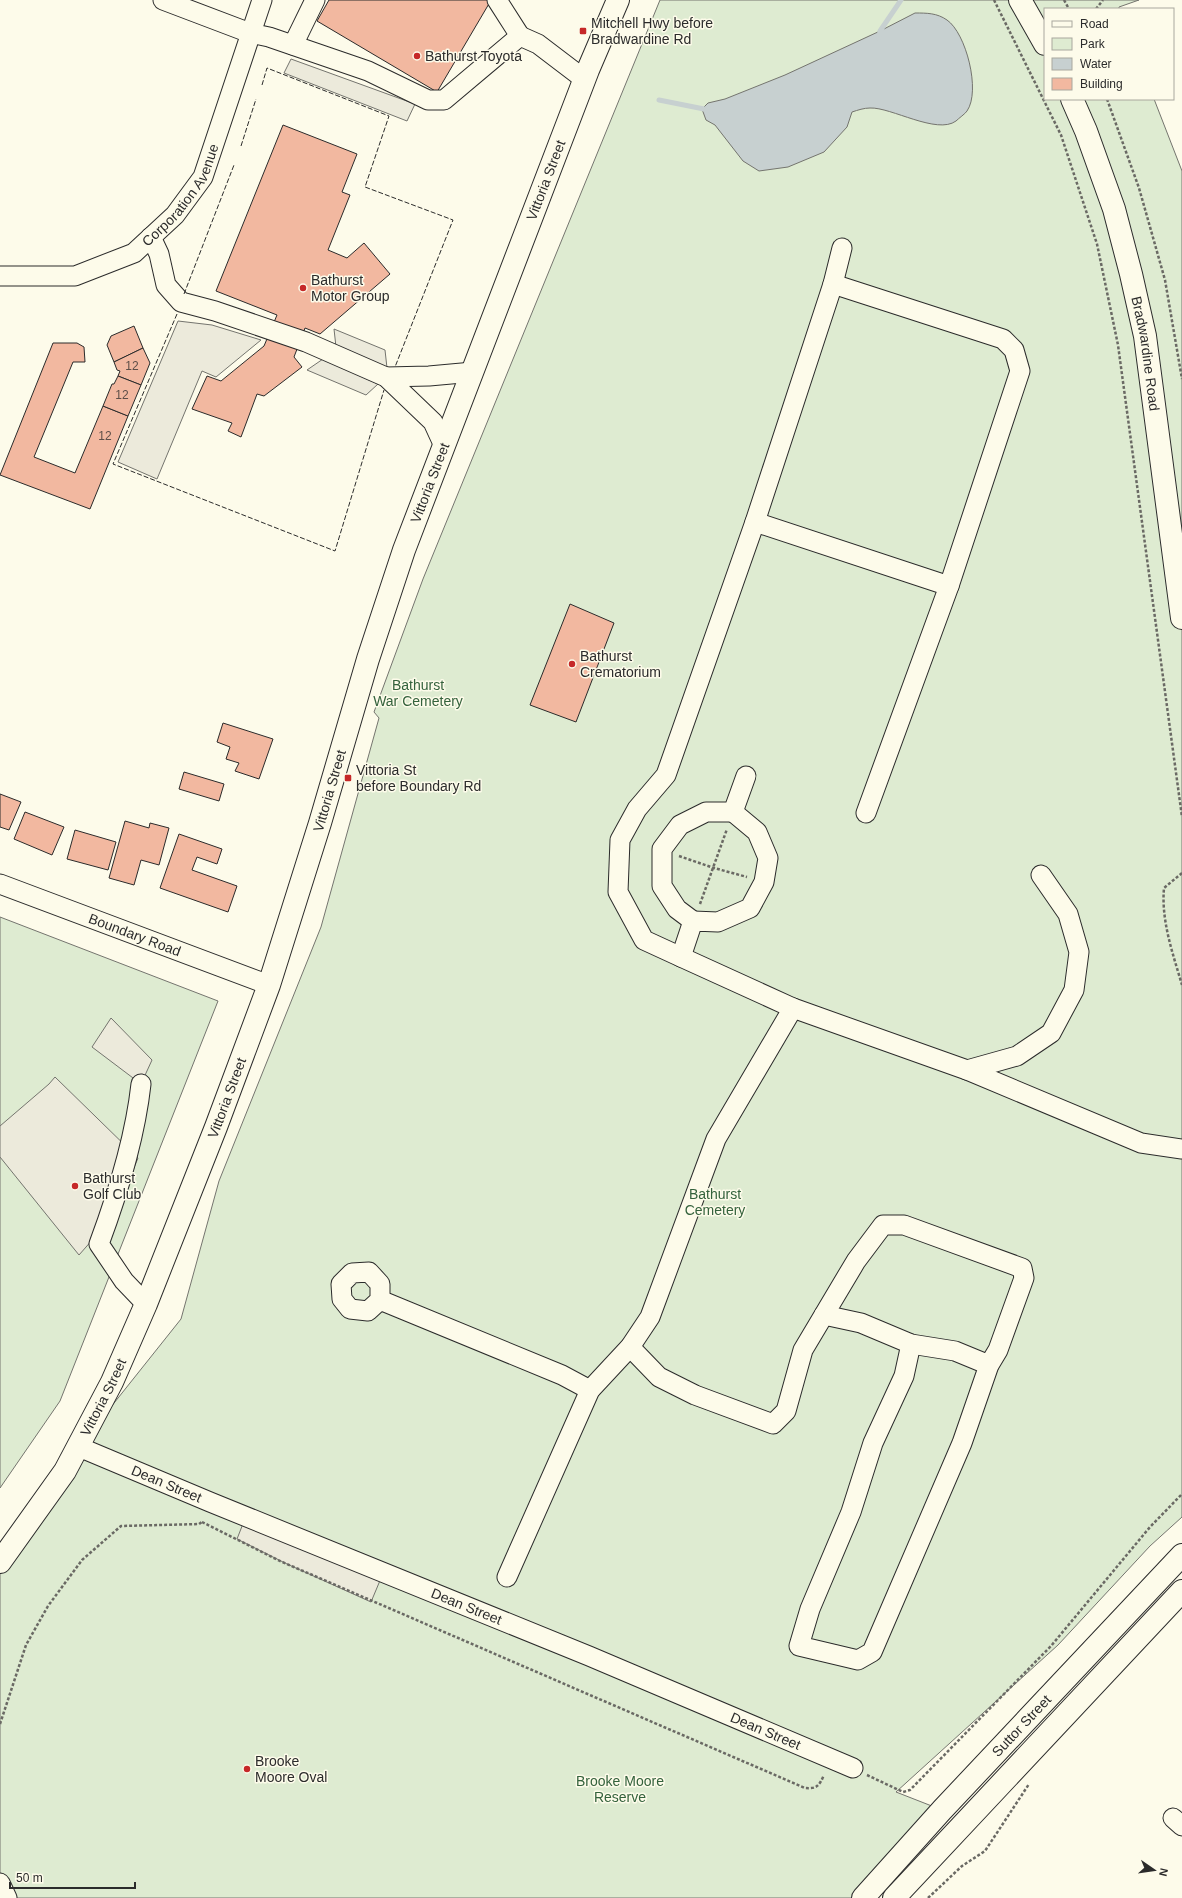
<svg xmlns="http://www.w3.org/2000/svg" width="1182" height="1898" font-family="Arial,sans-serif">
<rect width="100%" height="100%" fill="#fdfbea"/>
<g fill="#deebd1" stroke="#74746e">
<polygon points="660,0 1139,0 1119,7 1119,9 1045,9 1045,99 1154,99 1182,171 1182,1517 1150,1546 1058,1645 896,1792 942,1810 863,1898 0,1898 0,1559 79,1447 181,1319 219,1181 321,927 379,718 374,712 423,579"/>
<polygon points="0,917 218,1001 60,1401 0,1488"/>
</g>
<g fill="#eceadb" stroke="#74746e">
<polygon points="291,59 415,104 407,121 284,73"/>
<polygon points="178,321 212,325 261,340 216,377 202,371 157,479 118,462"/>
<polygon points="334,329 385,350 387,368 336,347"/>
<polygon points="323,359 378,384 366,395 307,370"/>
<polygon points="111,1018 152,1060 141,1084 92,1047"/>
<polygon points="55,1077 138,1158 115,1214 79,1255 0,1157 0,1126 49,1084"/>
<polygon points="246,1516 384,1571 371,1602 287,1564 237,1539"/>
</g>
<path fill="#c7d0d0" stroke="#74746e" d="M915,13C927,13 937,13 947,20C966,33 981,91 967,111C965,114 959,118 956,121C937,135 891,107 870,108C864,108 858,110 852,112L847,127L824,152L788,167L759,171L743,161L715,125L706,120L702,109L708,103L725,99L785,75L880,31Z"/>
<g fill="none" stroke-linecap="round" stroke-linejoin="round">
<g stroke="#c7d0d0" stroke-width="5">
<polyline points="879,38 880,31 901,0"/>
<polyline points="659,100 709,110"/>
</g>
</g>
<g fill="#f2b8a0" stroke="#2b2b2b">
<polygon points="329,0 487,0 490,2 437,92 317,21"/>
<polygon points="283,125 357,154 342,192 350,195 328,250 347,258 364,243 390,274 320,334 305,328 294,357 302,367 264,396 257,394 241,437 228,431 232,423 192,409 207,376 221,381 264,346 277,315 216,291"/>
<polygon points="134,326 143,348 114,362 107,345 111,336"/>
<polygon points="53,343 77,343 84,347 85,362 73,362 34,457 75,473 103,406 128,416 90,509 0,475"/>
<polygon points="143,348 150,363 141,385 118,376 120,371 117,370 114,362"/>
<polygon points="118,376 141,385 128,416 103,406 112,384 114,384"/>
<polygon points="570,604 614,623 576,722 530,705"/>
<polygon points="223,723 273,739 259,779 235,771 239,763 226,759 230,747 217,742"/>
<polygon points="184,772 224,784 219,801 179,789"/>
<polygon points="0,794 21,802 9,830 0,827"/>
<polygon points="25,812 64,827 52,855 14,839"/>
<polygon points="125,821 149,828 150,823 169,828 159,865 141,860 134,885 109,878"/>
<polygon points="75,830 116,842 108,870 67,859"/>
<polygon points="179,834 222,849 217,864 197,857 192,870 237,886 228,912 160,888"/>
</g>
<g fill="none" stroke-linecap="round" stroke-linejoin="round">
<g stroke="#2b2b2b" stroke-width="21">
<g id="minor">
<polyline points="163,0 250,33 269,37 368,71 428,100 444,100 520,36 538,44 584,79"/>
<polyline points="497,0 520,36"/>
<polyline points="293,45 315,0"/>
<polyline points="151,237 159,254 166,285 181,302 215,311 306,342 386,377 433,422 444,446"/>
<polyline points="842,248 833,284 755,522 666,775 637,809 620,840 618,892 644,940 681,957 793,1008 967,1070 1141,1143 1182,1149"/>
<path id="s1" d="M0,276H75L134,253L175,215L203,177L262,0"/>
<polyline points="833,284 1003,339 1014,350 1020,371 949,586 866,813"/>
<polyline points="386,377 429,376 473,372"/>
<polyline points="755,522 949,586"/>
<path id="s2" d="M0,884L269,985"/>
<polyline points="693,921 677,909 662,886 662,849 680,825 706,812 733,812 746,776"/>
<polyline points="681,957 693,921 718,922 750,908 764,882 768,858 757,832 733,812"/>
<polyline points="967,1070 1017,1056 1051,1033 1074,990 1079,952 1068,914 1041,875"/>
<path d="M141,1084C135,1139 118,1193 99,1244L124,1281L146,1304"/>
<polyline points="380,1300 380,1284 369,1272 352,1273 341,1284 342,1299 350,1309 368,1311 380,1300 562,1375 590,1390"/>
<polyline points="824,1315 861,1323 911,1344 955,1351 989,1365"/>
<polyline points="630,1347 659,1377 695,1395 773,1424 786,1411 803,1350 856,1261 883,1225 904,1225 1022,1268 1024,1278 998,1350 989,1365 962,1443 872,1652 858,1660 799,1646 810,1609 851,1512 873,1443 904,1376 911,1344"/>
<path id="s3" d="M79,1447L210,1502L589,1656L853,1768"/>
<polyline points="507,1577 590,1390 630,1347 650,1317 716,1139 793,1008"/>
<polyline points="1173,1818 1182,1826"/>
<polyline points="0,1883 7,1898"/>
</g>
</g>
<g stroke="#2b2b2b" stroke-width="24">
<g id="major">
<polyline points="1020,0 1045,44"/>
<path id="s4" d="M1072,99L1086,131L1114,209L1131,274L1145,336L1182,618"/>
<path id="s5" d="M863,1898L942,1810L1182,1555"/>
<polyline points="894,1898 1182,1591"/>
</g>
</g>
<g stroke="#2b2b2b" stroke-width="24">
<g id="highway">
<path id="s6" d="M0,1562L65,1471L112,1382L146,1304L216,1127L269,985L320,823L368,659L404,550L588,70L618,0"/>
</g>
</g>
<g stroke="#6a6964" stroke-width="2.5" stroke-dasharray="3 2" stroke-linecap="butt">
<polyline points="994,0 1061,135 1097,244 1118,345 1182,817"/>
<polyline points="1064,0 1069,9"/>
<polyline points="1096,9 1103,0"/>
<polyline points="1107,99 1139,188 1165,280 1182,379"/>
<polyline points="679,856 714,868 747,877"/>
<path d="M1182,873L1164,888C1161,921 1173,954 1182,985"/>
<polyline points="700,904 727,829"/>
<path d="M202,1522L280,1561L805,1788C817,1789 819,1786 824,1775"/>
<polyline points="0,1724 26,1645 48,1606 82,1560 121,1526 199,1524 203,1521"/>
<polyline points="867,1775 903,1792 910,1790 1051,1646 1150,1527 1182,1494"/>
<polyline points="928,1898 962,1866 985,1851 1029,1784"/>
</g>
<use href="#minor" stroke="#fdfbea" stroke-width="19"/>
<use href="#major" stroke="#fdfbea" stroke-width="22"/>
<use href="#highway" stroke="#fdfbea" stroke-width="22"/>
<g stroke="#2b2b2b" stroke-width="1" stroke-dasharray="5 2" stroke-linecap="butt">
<polyline points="262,85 267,68 389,116 365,187 453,220 395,367"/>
<polyline points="241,146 256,99"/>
<polyline points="184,294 234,165"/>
<polyline points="177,314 113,464 335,551 384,390"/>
</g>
</g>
<g fill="#c62828" stroke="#fdfbea" stroke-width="1.5">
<rect x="579" y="27" width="8" height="8" rx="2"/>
<circle cx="417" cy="56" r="4"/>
<circle cx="303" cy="288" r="4"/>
<circle cx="572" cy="664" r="4"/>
<rect x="344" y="774" width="8" height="8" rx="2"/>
<circle cx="75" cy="1186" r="4"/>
<circle cx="247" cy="1769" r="4"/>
</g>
<g text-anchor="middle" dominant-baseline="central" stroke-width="3" stroke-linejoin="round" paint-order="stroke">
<g font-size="12" fill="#5d4e48">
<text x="132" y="366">12</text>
<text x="122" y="395">12</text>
<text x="105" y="436">12</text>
</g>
<g font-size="14" fill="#2b2b2b" stroke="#fdfbea" text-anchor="start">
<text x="591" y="23">Mitchell Hwy before<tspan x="591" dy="16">Bradwardine Rd</tspan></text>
<text x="425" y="56">Bathurst Toyota</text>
<text x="311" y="280">Bathurst<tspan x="311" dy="16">Motor Group</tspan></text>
<text x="580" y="656">Bathurst<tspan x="580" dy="16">Crematorium</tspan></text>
<text x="356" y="770">Vittoria St<tspan x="356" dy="16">before Boundary Rd</tspan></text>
<text x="83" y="1178">Bathurst<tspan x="83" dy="16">Golf Club</tspan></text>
<text x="255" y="1761">Brooke<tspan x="255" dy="16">Moore Oval</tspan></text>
</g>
<g font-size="14" fill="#2b2b2b" stroke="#fdfbea">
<text stroke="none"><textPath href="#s6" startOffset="1491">Vittoria Street</textPath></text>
<text stroke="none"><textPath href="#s1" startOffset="214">Corporation Avenue</textPath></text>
<text stroke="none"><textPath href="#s4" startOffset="266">Bradwardine Road</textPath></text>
<text stroke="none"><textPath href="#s6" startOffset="1167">Vittoria Street</textPath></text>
<text stroke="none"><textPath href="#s6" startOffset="843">Vittoria Street</textPath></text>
<text stroke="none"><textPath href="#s2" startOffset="144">Boundary Road</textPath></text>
<text stroke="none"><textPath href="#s6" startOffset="519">Vittoria Street</textPath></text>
<text stroke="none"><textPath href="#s6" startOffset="195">Vittoria Street</textPath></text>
<text stroke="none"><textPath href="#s3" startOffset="95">Dean Street</textPath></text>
<text stroke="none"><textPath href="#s3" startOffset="419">Dean Street</textPath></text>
<text stroke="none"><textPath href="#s5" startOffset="234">Suttor Street</textPath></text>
<text stroke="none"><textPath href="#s3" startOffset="743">Dean Street</textPath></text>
</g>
<g font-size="14" fill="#34623c" stroke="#fdfbea">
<text x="418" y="685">Bathurst<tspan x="418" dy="16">War Cemetery</tspan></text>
<text x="715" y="1194">Bathurst<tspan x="715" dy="16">Cemetery</tspan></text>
<text x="620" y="1781">Brooke Moore<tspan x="620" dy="16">Reserve</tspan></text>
</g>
</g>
<rect x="1044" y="8" width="130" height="92" fill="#fdfbea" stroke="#a9a89e"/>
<rect x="1052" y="21" width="20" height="6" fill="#fdfbea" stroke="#a9a89e"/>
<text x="1080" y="28" font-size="12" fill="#2b2b2b">Road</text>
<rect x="1052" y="38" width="20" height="12" fill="#deebd1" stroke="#a9a89e"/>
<text x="1080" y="48" font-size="12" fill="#2b2b2b">Park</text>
<rect x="1052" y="58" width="20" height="12" fill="#c7d0d0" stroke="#a9a89e"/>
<text x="1080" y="68" font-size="12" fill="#2b2b2b">Water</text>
<rect x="1052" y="78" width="20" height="12" fill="#f2b8a0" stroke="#a9a89e"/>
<text x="1080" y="88" font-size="12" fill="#2b2b2b">Building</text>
<g transform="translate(1154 1870) rotate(103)" stroke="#fdfbea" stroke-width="3" paint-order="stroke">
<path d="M0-3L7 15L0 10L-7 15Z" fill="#2b2b2b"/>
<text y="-6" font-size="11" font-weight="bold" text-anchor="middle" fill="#2b2b2b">N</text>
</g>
<path d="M10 1882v6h125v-6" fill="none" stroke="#2b2b2b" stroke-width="2"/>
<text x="16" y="1882" font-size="12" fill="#2b2b2b" stroke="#fdfbea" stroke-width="3" paint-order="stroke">50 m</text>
</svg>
